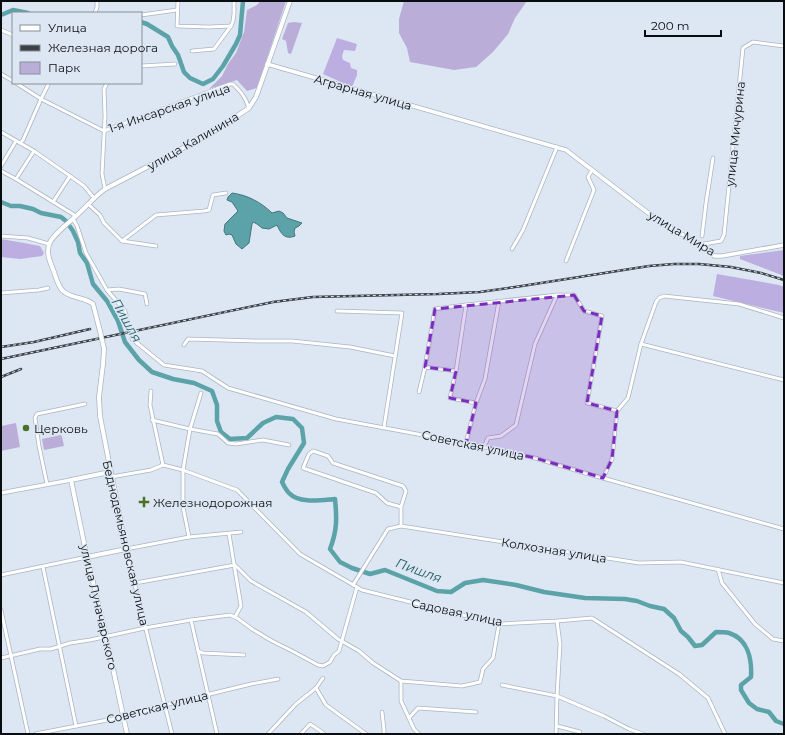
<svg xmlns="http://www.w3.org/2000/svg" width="785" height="735" font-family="Montserrat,sans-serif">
<rect width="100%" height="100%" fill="#dce7f3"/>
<g fill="#baaed9">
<polygon points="260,1 286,1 257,88 247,91 237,80 209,89 222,76 228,64 236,53 244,32 247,10 257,5"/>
<polygon points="404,1 527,1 515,18 508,34 493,52 476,67 454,70 410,62 407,48 399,33 399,19"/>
<polygon points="294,22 302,23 291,54 288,53 286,41 282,39 288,23"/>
<polygon points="16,423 20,447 1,451 1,426"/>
<polygon points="61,435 62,437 64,446 44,450 42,439"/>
</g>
<g fill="#bcaee0">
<polygon points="337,38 357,44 355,51 344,50 342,56 343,60 350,63 351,68 357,70 357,75 352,87 323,74"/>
<polygon points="1,239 24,243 40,246 44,253 42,256 20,259 1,257"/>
<polygon points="784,250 784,276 740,259 740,256"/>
<polygon points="717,274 779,285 784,287 784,313 713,296"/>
</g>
<path fill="#5ba3a9" stroke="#42767b" d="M232,193C247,195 261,202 272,213L279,211L283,213L287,218L302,223L299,226L295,228L294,232L295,236C285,240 281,234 277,225L269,229L262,228L257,224L253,222L252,224L249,243L242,249L236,244L232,235L229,234L226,235L224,231L225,224L238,211L232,202L227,200L228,197Z"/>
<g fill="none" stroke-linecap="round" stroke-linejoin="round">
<g stroke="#5ba3a9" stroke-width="4.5">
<polyline points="1,15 13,10 28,13"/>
<polyline points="141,22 147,24 168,37 172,46 178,55 184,72 190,78 203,84 213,79 223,66 236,44 240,35 243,1"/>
<path d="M1,202L11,206H20L33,209L41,213L61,217L66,221L73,231L78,242L80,253L87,263L93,284L107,301L118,321L125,342L139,360L152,372L173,379L194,383L212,391L217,405V421L221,432L230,439L247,438L263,423L276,417L293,419L302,428L304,443L288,469L282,482C284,486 286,490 289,493C299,504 322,500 335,499C337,519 337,531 330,549L340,562L352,568L370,574L385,570L437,591L451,592L465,583L483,580L516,585L544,592L585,598L625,599L637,601L650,606L664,609L674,618L681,631L688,637L695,646L702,645L716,632C720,632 725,632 729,633C748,639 752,659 751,677L741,685V690L749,703L757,709L769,712L776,721L784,724"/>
</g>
<g stroke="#abb5c1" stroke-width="4.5">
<g id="minor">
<polyline points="178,1 177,26 209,27 231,26"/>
<polyline points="95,13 97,7 97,1"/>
<polyline points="141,15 177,10"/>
<polyline points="1,30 13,35"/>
<polyline points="192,51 214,49 231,26 233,21 234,14 234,1"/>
<polyline points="141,66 175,64"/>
<polyline points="1,74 13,81"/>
<path d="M16,83L41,99L104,131L230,84H233C241,92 245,96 249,108"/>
<polyline points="1,132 34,151 70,176 84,186 94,198"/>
<polyline points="20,143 23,140 41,99 49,83"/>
<polyline points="1,166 16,141"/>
<polyline points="1,171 16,179 76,216"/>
<polyline points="16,179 34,151"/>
<polyline points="105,189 102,174 105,116 104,89 107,83"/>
<polyline points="53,202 70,176"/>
<polyline points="88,204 100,215 104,223 122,241 156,215 204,211 209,210 213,195 226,193"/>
<polyline points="73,219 77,226 86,253 107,290 125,311 132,339 164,365 202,371 228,388 336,419 466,443 535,458 585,473 784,529"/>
<polyline points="1,236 28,238 49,244"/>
<polyline points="702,236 706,203 713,158"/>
<polyline points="122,241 156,246"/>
<polyline points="701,245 704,244 721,241 724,235 743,48 753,42 784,46"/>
<polyline points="512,249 523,230 557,147"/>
<polyline points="566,261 594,190 588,177 592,170"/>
<polyline points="107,290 119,289 145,294 147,304"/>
<polyline points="1,293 39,290 48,288"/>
<polyline points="337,311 402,313 384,427"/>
<polyline points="641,344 784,380"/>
<polyline points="184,345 188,339 257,341 292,341 350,347 395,356"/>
<polyline points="456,371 466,305"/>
<polyline points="151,391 150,405 163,465"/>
<polyline points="419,392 425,367"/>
<polyline points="476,403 450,398 456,371 425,367 435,309 466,305 557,295 574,295 584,311 602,316 587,403 617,411 612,459 603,478"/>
<polyline points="617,411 628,398 641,344 656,302 659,298 664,296 739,304 784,318"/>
<polyline points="152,420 190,429 218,434 228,443 236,444 263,440 289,445"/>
<polyline points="466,443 476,403 485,379 499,301"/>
<polyline points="484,447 488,438 501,436 516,425 535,344 557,295"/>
<polyline points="111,477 151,470 163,465 183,470 237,490 300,554 362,590 499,624 557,621 592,618 679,674 708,698 725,734"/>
<polyline points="47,484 39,446 35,418 37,414 85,404"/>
<polyline points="401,526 401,507 387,503 376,493 303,468 309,454 313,451 328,456 333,463 403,486 406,491 401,507"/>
<polyline points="229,534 241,606 235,617"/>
<polyline points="189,537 183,507 183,470 190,429 201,393"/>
<polyline points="43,567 76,726"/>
<polyline points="718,569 722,583 755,624 773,639 784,641"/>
<polyline points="1,575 87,557"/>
<polyline points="135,583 235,565 251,581 306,612 338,639 359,651 373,663 401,681 462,686 480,682 483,669 493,658 499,624"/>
<polyline points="353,585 388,529 401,526 639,563 681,562 784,583"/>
<polyline points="1,610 28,734"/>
<polyline points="191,620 217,734"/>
<polyline points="198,651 203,653 244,655"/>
<polyline points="1,658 40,649 51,649 70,643 90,640 145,628 191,620 230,615 237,618 252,629 272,641 294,652 318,665 323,666 330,662 334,655 339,651 357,587"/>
<polyline points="401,681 401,701 414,729 419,734"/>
<polyline points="502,685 557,696 604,716 629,729 643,734"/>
<polyline points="316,688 326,705 366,734"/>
<polyline points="382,712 384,730 384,734"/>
<polyline points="409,718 418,708 476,712"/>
<polyline points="557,726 580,732"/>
<polyline points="35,734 123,717 165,705 251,684 278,679"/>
<polyline points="172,734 126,549 189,537 241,532"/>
<polyline points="268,734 296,704 316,688 323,678"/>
<polyline points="301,734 310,724 319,730 324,734"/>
<polyline points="556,734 557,696 560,644 557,621"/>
</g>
</g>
<g stroke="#abb5c1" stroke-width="5">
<g id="tertiary">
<polyline points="267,64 566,150 660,222 701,245 714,256 722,256 784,245"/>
<polyline points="1,493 71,480"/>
</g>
</g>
<g stroke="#abb5c1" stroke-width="5.5">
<g id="secondary">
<path d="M100,331L93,304C85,297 72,299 63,291C58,286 56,278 54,272C51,264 46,254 49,245C51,236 69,223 76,216C86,207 94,197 105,189L172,154L216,130L249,108L256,97L290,1"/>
<polyline points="110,472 71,480 87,557 106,636 127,734"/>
<polyline points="87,557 126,549 100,416 99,397 103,364 104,349"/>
</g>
</g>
<use href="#minor" stroke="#fff" stroke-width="3"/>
<use href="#tertiary" stroke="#fff" stroke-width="3.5"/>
<use href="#secondary" stroke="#fff" stroke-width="4"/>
<g stroke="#3b4146" stroke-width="2.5">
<g id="rail">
<polyline points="1,347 34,342 90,329"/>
<polyline points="1,359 273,302 313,297 438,294 480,292 522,286 649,266 674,264 699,264 731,267 761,273 784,280"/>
<polyline points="1,377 21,369"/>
</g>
</g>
<use href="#rail" stroke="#dce7f3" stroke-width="1" stroke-dasharray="3" stroke-linecap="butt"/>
<g stroke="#abb5c1" stroke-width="5.5" stroke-linecap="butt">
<polyline id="secondary-bridge" points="100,331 104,349"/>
</g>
<use href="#secondary-bridge" stroke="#fff" stroke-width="4"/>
</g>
<path fill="#7b2cbf" fill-opacity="0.2" stroke="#7b2cbf" stroke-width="3" stroke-dasharray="8 5" stroke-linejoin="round" d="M574,295L584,311L602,316L587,403L617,411L612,459L603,478L535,458L466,443L476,403L450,398L456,371L425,367L435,309Z"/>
<g fill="#4d6f27" stroke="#dce7f3" stroke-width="1.5">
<circle cx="26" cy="428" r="4"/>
<path d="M142 496h4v4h4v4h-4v4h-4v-4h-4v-4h4z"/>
</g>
<g text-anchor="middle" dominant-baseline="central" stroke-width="3" stroke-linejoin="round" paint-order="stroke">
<g font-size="12" fill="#090d10" stroke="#dce7f3">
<text transform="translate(363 92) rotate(16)">Аграрная улица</text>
<text transform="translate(169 108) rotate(-19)">1-я Инсарская улица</text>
<text transform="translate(735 134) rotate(-84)">улица Мичурина</text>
<text transform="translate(193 141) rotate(-30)">улица Калинина</text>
<text transform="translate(682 233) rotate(31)">улица Мира</text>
<text transform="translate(473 445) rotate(12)">Советская улица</text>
<text transform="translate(126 543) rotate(77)">Беднодемьяновская улица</text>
<text transform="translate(554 550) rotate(9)">Колхозная улица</text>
<text transform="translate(99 607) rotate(77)">улица Луначарского</text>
<text transform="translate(457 612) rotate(12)">Садовая улица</text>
<text transform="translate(157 707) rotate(-14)">Советская улица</text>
</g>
<g font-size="12" fill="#090d10" stroke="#dce7f3" text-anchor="start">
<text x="34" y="428">Церковь</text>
<text x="153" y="502">Железнодорожная</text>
</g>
<g font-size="13" font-style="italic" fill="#215d62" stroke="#dce7f3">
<text transform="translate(127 320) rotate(61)">Пишля</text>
<text transform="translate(419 570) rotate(20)">Пишля</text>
</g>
</g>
<rect width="785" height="735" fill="none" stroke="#090d10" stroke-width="4"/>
<rect x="12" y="12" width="130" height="72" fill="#dce7f3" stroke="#889098"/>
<rect x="20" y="25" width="20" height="6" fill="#ffffff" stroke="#889098"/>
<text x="48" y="32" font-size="12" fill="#090d10">Улица</text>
<rect x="20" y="45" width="20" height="6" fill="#3b4146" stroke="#889098"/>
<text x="48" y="52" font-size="12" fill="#090d10">Железная дорога</text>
<rect x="20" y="62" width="20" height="12" fill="#baaed9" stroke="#889098"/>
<text x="48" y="72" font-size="12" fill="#090d10">Парк</text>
<path d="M645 30v6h76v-6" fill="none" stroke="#090d10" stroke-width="2"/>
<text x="651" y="30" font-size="12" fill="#090d10" stroke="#dce7f3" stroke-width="3" paint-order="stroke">200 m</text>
</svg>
